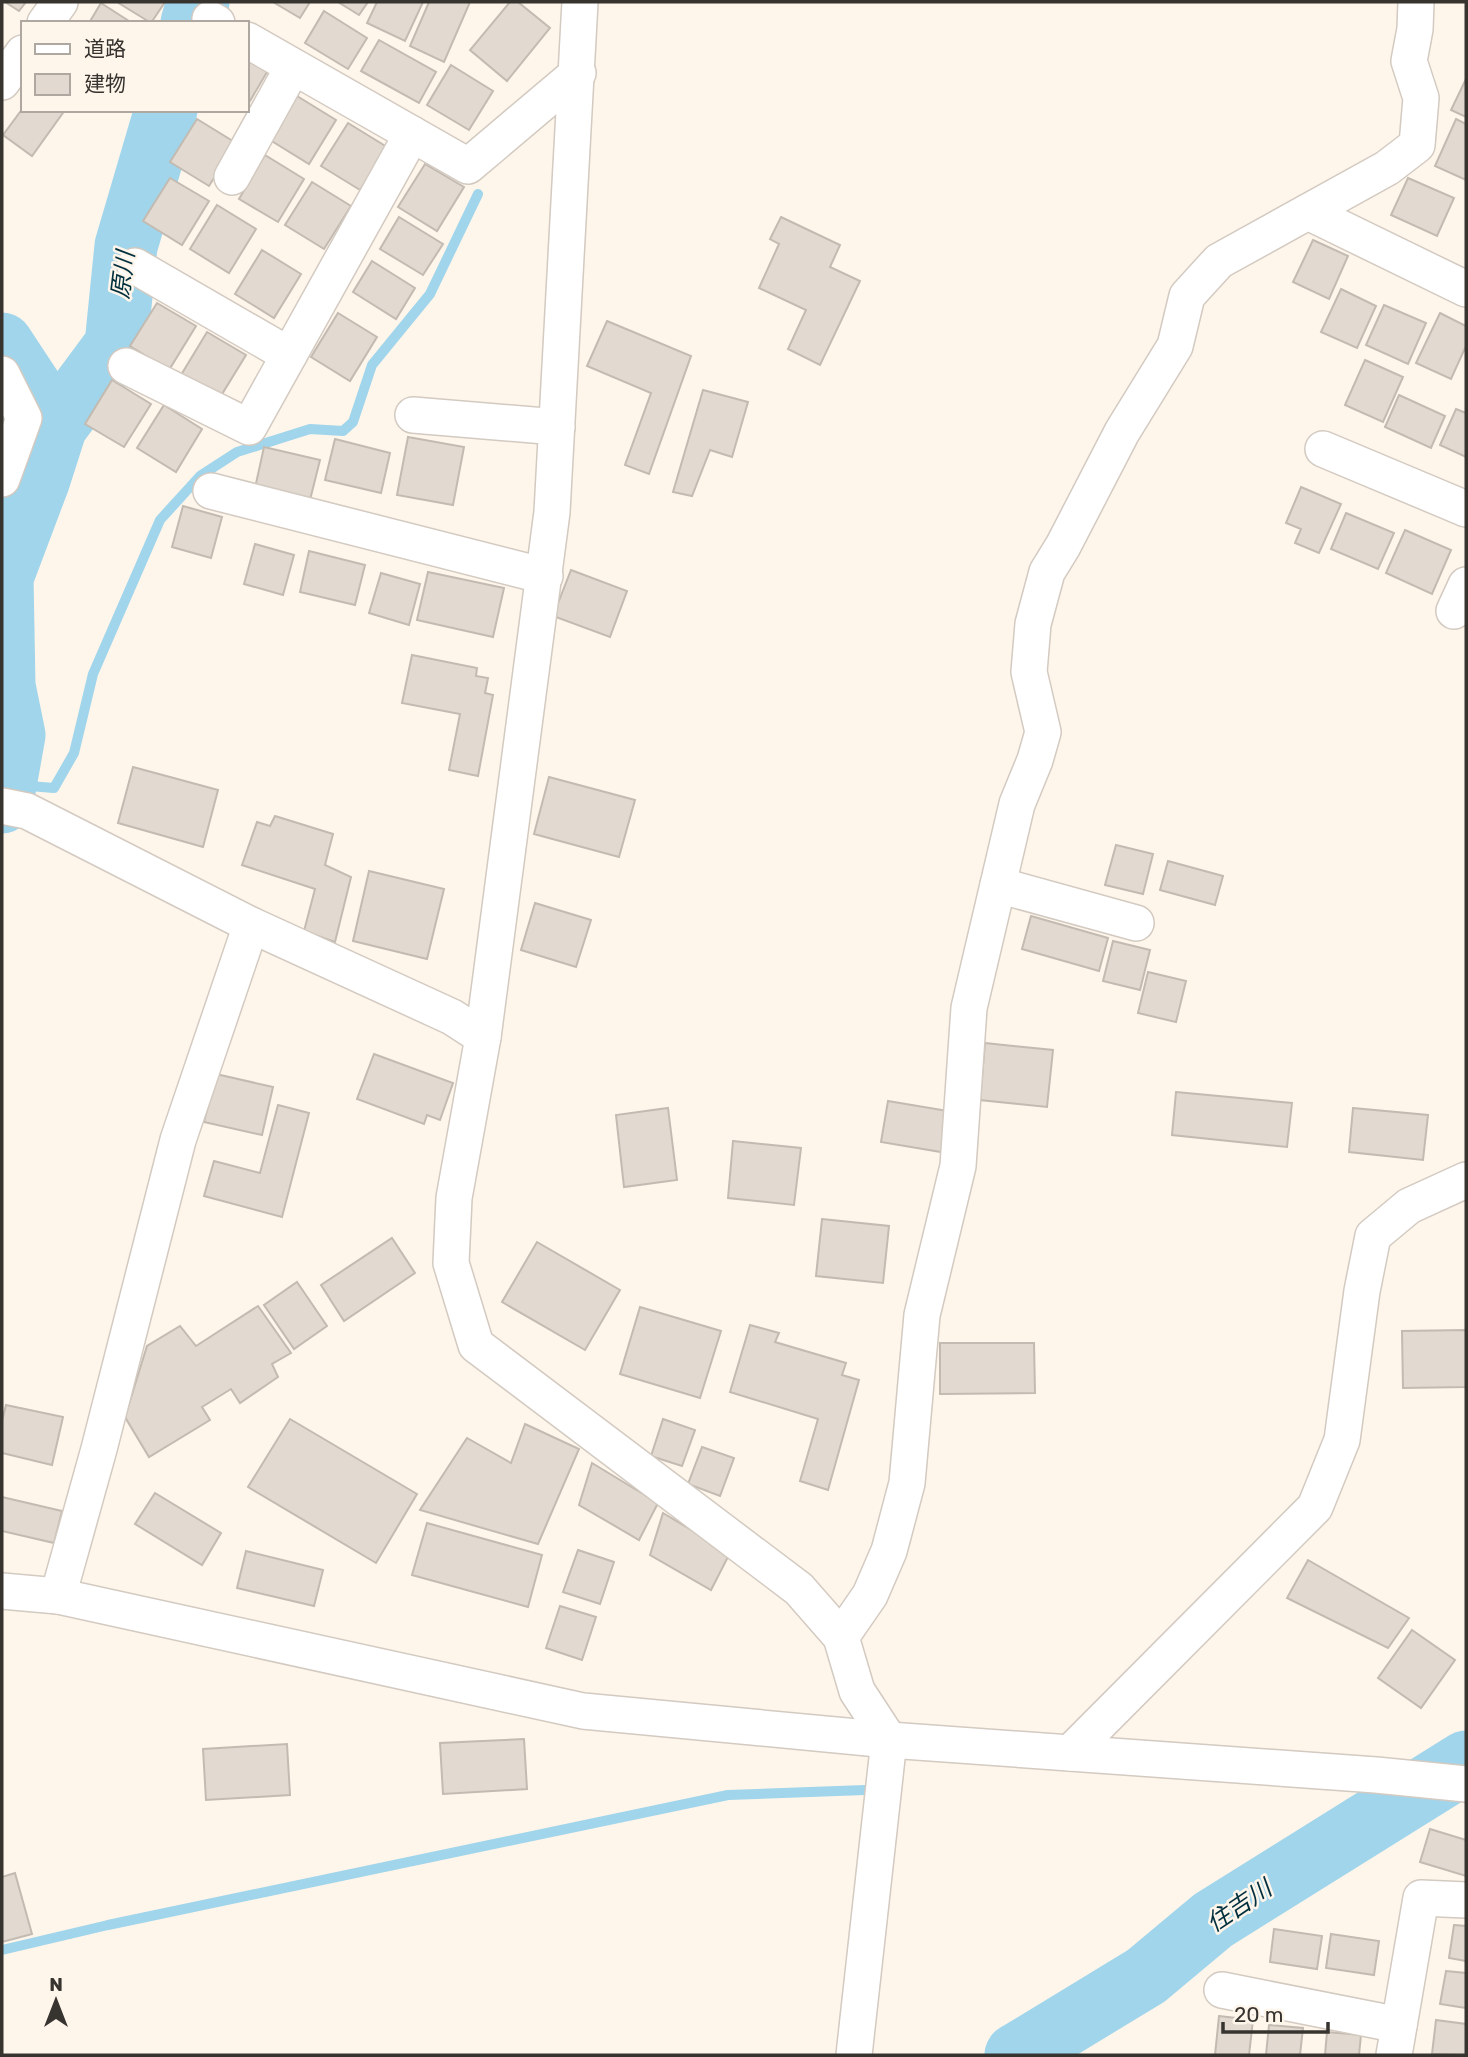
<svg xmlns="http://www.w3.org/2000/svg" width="1468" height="2057" font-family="Rubik,'Noto Sans JP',sans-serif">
<rect width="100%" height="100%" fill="#fef5eb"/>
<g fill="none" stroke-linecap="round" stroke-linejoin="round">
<g stroke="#a0d5eb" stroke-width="10">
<polyline points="5,784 54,788 74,753 93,674 160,520 200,476 237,452 310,429 343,431 353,422 372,365 430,294 478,194"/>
<polyline points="2,1950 108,1925 728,1795 865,1790"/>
</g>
<g stroke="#a0d5eb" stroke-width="63">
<polyline points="192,23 198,2"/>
<polyline points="2,344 56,426"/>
<polyline points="2,802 14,735 4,686 2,577 39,479 56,426 116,345 126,246 166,110"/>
<polyline points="1016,2055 1146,1976 1213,1920 1466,1762"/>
</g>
</g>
<g fill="#e2dad0" stroke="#c3bbb2" stroke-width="2">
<polygon points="5,2 26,2 19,11"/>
<polygon points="117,2 165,2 151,23"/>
<polygon points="273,2 310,2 300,18"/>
<polygon points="338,2 368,2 359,15"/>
<polygon points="377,2 423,2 405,41 367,23"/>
<polygon points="429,2 470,2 444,62 410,46"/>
<polygon points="510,2 518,2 550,28 507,81 470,50"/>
<polygon points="101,3 132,23 89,23"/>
<polygon points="324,11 367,38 348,69 305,43"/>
<polygon points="379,40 436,72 419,103 361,71"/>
<polygon points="247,59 267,72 247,106"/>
<polygon points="451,65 493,91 469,130 427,105"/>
<polygon points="1466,79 1466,117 1451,110"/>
<polygon points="297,96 336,120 309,164 270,140"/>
<polygon points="23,108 23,110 65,110 32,156 3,135"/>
<polygon points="197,119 236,143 209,186 170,162"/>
<polygon points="1456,119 1466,124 1466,180 1435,166"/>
<polygon points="348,123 387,147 360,190 321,166"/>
<polygon points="265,155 304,179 278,222 239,199"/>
<polygon points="425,164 464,187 437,231 398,207"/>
<polygon points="170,178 209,201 182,245 143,221"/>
<polygon points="1408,178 1454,198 1437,236 1391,215"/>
<polygon points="312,182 351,206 324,249 285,225"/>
<polygon points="217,205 256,229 229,273 190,249"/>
<polygon points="399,217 443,244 423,275 380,249"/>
<polygon points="781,217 840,245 830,267 860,281 820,365 788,349 806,310 759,288 779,244 770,239"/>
<polygon points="1313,240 1348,256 1329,299 1293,282"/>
<polygon points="262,250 301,274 274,318 235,294"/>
<polygon points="372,261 415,288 396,319 353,292"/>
<polygon points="1341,289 1376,306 1357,348 1321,332"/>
<polygon points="157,303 196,326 169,370 130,346"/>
<polygon points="1384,305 1426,323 1408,364 1366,345"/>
<polygon points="338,313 377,337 350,381 311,357"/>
<polygon points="1440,313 1466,326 1466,346 1451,379 1416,363"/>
<polygon points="607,321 691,356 649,474 625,465 651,393 587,366"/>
<polygon points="207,332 246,355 219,399 181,375"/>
<polygon points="1365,360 1403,377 1383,422 1345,405"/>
<polygon points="112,380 151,404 124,447 85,424"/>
<polygon points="703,390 748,402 732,457 710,450 692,496 673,492"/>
<polygon points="1399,395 1445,416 1431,448 1385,427"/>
<polygon points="164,405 202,429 176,472 137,448"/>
<polygon points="1456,409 1466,413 1466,457 1440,445"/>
<polygon points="408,437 464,447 453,505 397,495"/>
<polygon points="335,439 390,453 381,493 325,480"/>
<polygon points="264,447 320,460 310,500 255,488"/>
<polygon points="1301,487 1341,504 1319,553 1295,543 1301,529 1286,523"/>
<polygon points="183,506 222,517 211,558 172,547"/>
<polygon points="1346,513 1394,533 1378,569 1331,549"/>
<polygon points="1405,530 1451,550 1432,594 1386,573"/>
<polygon points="255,544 294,555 283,595 244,584"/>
<polygon points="309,551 365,565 355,605 300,592"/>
<polygon points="571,570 627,591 610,637 553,616"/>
<polygon points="428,572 504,588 493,637 417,620"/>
<polygon points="381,573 420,584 409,625 369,613"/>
<polygon points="412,655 477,668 476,676 488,678 485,693 493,695 478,776 449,770 460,714 402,703"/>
<polygon points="133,767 218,790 203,847 118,823"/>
<polygon points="549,777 635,800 619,857 534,834"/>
<polygon points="275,816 333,834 325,865 351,877 335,942 304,931 315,889 242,865 257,822 270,826"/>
<polygon points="1116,845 1153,854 1143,894 1105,885"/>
<polygon points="1168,861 1223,876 1215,905 1160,890"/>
<polygon points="369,871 444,889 427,959 353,941"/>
<polygon points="535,903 591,920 576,967 521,950"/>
<polygon points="1031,916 1108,938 1099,971 1022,949"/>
<polygon points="1113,941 1150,950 1140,990 1103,981"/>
<polygon points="1148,972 1186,981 1176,1022 1138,1013"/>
<polygon points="985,1043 1053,1050 1047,1107 980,1100"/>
<polygon points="374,1054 453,1083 440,1120 427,1115 424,1124 357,1099"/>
<polygon points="216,1074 273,1087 262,1135 204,1122"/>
<polygon points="1176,1092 1292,1103 1287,1147 1172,1135"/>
<polygon points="888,1101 948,1111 941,1152 881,1142"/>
<polygon points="278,1105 309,1113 282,1217 204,1196 214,1161 260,1173"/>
<polygon points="668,1108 677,1180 624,1187 616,1115"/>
<polygon points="1353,1108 1428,1115 1423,1160 1349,1152"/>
<polygon points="733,1141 801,1148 794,1205 728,1198"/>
<polygon points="822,1219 889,1226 883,1283 816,1276"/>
<polygon points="392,1238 415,1273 344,1321 321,1285"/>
<polygon points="537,1242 620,1290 585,1350 502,1302"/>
<polygon points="297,1282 327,1326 294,1349 264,1305"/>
<polygon points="258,1306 291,1353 272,1364 278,1377 240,1403 231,1389 202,1407 210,1420 149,1457 125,1417 147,1346 180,1326 196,1346"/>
<polygon points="640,1307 721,1331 700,1398 620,1374"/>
<polygon points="750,1325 779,1333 775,1342 846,1363 842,1375 859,1380 828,1490 800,1481 818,1419 730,1392"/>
<polygon points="1466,1330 1466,1387 1403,1388 1402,1331"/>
<polygon points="940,1343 1034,1343 1035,1393 940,1394"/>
<polygon points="6,1405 63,1417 52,1465 2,1453 2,1421"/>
<polygon points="290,1419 417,1494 376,1563 248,1487"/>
<polygon points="663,1419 695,1430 682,1466 651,1456"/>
<polygon points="525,1424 579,1449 538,1544 420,1510 467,1438 511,1463"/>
<polygon points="702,1447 734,1458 720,1496 688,1484"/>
<polygon points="592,1463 658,1503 639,1540 579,1505"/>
<polygon points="155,1493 221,1533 202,1565 135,1524"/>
<polygon points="2,1497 62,1511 54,1543 2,1531"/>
<polygon points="663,1513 730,1553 711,1590 650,1555"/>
<polygon points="427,1523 542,1555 528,1607 412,1575"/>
<polygon points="578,1550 614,1562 600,1604 563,1592"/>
<polygon points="246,1551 323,1570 314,1606 237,1588"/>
<polygon points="1308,1560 1409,1618 1388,1648 1287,1598"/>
<polygon points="560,1606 596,1617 582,1660 546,1648"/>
<polygon points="1412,1630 1455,1660 1421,1708 1378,1678"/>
<polygon points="524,1739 527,1789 443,1794 440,1743"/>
<polygon points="287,1744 290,1795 206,1800 203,1749"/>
<polygon points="1430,1829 1466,1840 1466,1876 1420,1862"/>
<polygon points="15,1873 32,1934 2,1942 2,1877"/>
<polygon points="1454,1925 1466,1926 1466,1961 1449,1958"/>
<polygon points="1274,1929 1322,1936 1317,1969 1270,1962"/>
<polygon points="1331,1934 1379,1941 1374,1975 1326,1968"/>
<polygon points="1446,1971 1466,1973 1466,2008 1440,2004"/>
<polygon points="1219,2016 1253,2020 1249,2055 1215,2055"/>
<polygon points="1436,2020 1466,2024 1466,2055 1432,2054"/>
<polygon points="1269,2025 1303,2028 1300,2055 1266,2055"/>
<polygon points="1327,2032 1361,2035 1359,2055 1325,2055"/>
</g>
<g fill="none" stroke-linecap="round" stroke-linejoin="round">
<g stroke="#d3cac1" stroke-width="38">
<g id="minor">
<polyline points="580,2 552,512 483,1037 454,1198 451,1263 476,1345 799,1589 841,1637 857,1691 889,1740 854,2055"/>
<polyline points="210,19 217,23"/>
<polyline points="45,23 60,2"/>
<polyline points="247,40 468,166 578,73"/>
<polyline points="2,82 23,53"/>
<polyline points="232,177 293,67"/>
<polyline points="1308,212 1466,289"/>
<polyline points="135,266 289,355"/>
<polyline points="126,366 249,427 412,134"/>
<polyline points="2,374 24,418 2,479"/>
<polyline points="413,415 557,427"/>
<polyline points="1323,449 1466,509"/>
<polyline points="211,491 545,576"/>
<polyline points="1454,611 1466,585"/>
<polyline points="2,806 27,811 251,925 452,1017 483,1037"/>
<polyline points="998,885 1136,923"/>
<polyline points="2,1591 58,1596 583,1711 889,1740 1376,1775 1466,1784"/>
<polyline points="58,1596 99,1449 178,1140 251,925"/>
<polyline points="841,1637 870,1595 889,1551 907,1483 922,1315 958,1166 969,1008 1017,804 1035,760 1043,732 1029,672 1033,624 1047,572 1063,546 1122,432 1175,346 1187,296 1219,261 1387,168 1417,145 1421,98 1409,61 1415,29 1416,2"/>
<polyline points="1070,1753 1315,1507 1342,1440 1362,1291 1373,1236 1409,1206 1466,1180"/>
<polyline points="1222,1990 1399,2025"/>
<polyline points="1394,2055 1421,1898 1466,1900"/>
</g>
</g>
<use href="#minor" stroke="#fff" stroke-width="35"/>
</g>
<g text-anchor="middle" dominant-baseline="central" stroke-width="5" stroke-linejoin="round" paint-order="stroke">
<g font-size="24" font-style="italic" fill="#002f3e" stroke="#fef5eb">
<text transform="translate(123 275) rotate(-83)">原川</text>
<text transform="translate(1239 1906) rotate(-34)">住吉川</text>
</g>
</g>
<rect width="1468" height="2057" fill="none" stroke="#373430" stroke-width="7"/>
<rect x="21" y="21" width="228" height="91" fill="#fef5eb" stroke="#aea8a0" stroke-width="2"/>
<rect x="35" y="44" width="35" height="10" fill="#ffffff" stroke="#aea8a0" stroke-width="2"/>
<text x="84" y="56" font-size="21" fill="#373430">道路</text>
<rect x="35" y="74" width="35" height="21" fill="#e2dad0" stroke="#aea8a0" stroke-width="2"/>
<text x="84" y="91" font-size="21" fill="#373430">建物</text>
<g transform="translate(56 2001)" stroke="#fef5eb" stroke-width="5" paint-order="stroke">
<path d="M0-5L12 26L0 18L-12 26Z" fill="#373430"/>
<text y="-10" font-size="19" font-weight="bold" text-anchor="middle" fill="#373430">N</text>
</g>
<path d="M1223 2022v10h105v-10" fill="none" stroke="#373430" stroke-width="3.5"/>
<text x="1234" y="2022" font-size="21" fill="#373430" stroke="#fef5eb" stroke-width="5" paint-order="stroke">20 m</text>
</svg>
